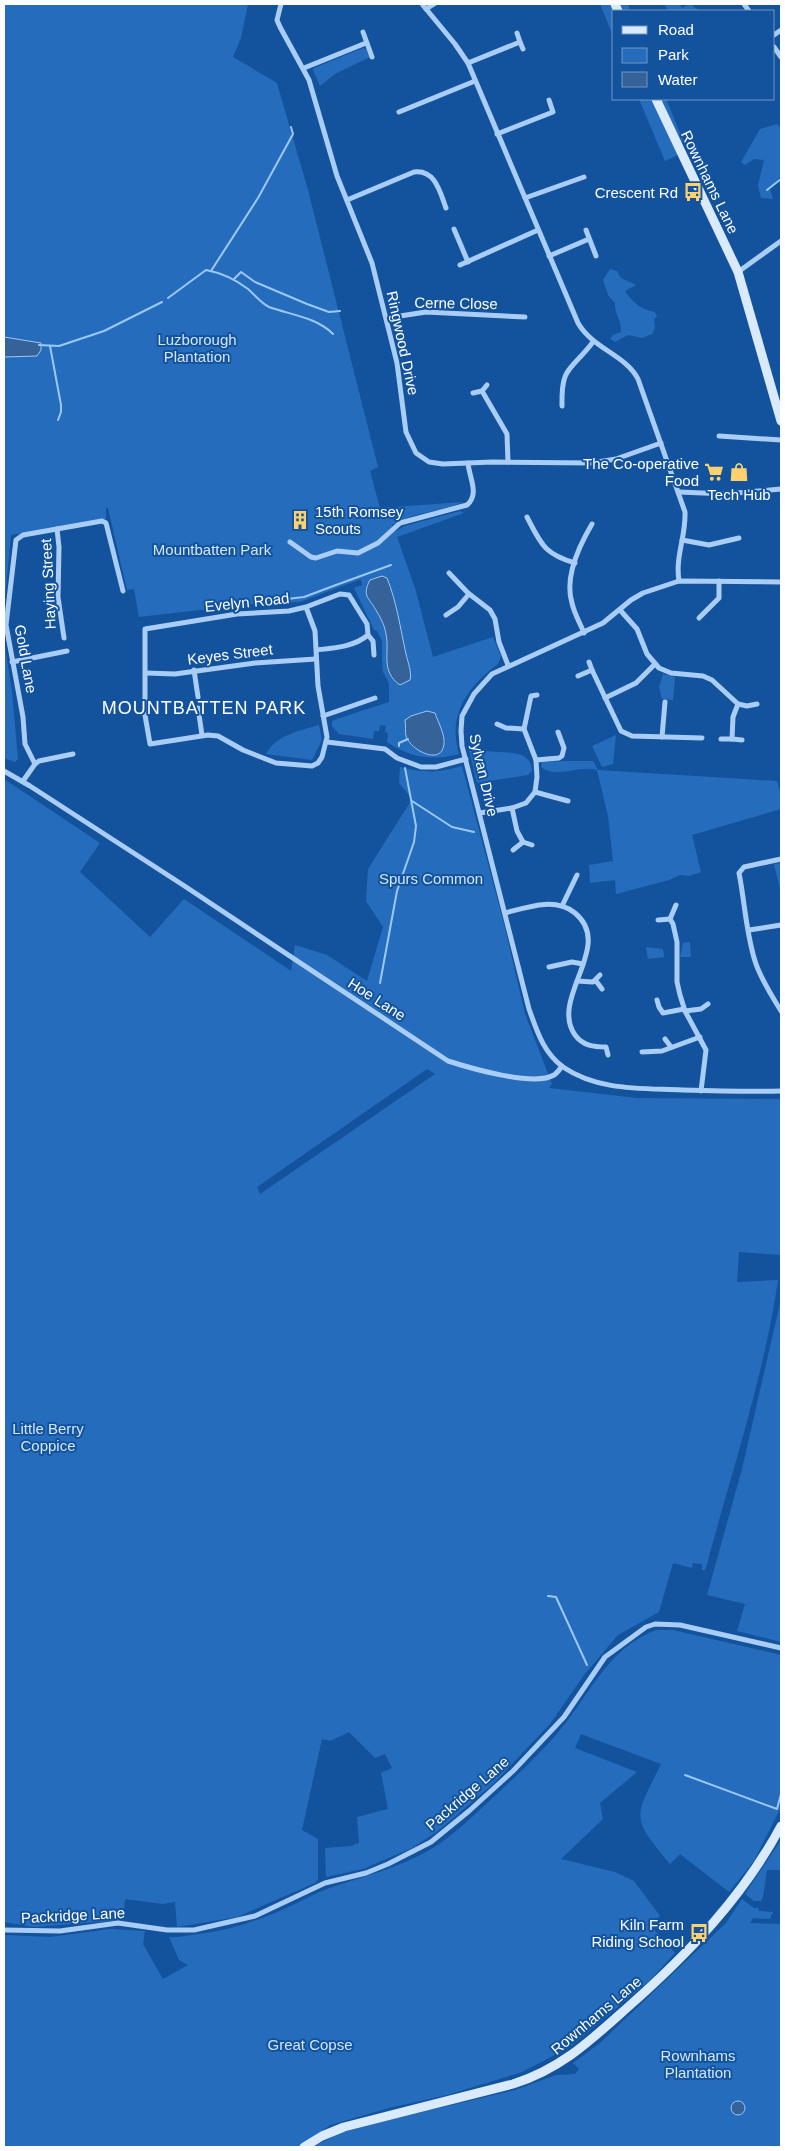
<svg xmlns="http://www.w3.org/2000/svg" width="785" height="2151" font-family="Helvetica,sans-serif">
<rect width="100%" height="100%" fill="#13539d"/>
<g fill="#256dbc" fill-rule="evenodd">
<path d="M4,4H248L241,38L233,57L277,83L308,190L378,467L370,471L380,508L463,502C439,513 415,511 392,525L395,531L405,526L460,511L464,513L397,537L415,588L433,657L493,637L501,656L498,664C468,686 447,715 459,754C431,761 411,758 387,742L388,733L385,732L386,726L380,725L379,731H374L373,739L339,734L332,726V721L340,718L389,702V683L383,672L382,659V641L377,631L374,630L354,588L362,585L361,579L300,602L253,604L139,617L134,589L127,590L108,508H106V519L11,535L4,608Z"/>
<polygon points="600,4 628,4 630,11 614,11 614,38"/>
<polygon points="665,4 679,4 682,8 690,4 700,11 667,11"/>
<polygon points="363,48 366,49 370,57 335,74 320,86 313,70 314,68"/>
<polygon points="639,99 666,99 683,140 678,155 665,161"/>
<polygon points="777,124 781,128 781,176 770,189 773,199 761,198 758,185 764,160 754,159 745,165 741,162 760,129"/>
<path d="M610,269L617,271L621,278L636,285L625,291C632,302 642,310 655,312L657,316L654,319L655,328L652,334L642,338L628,335L615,342L610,339L613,335L621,332C622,321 614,312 615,303L608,295L603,280Z"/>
<polygon points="4,640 12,692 18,759 15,762 4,758"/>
<polygon points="663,674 675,677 673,700 662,699 659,687"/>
<path d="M319,725L322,740L312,760L266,754C276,735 299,731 319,725Z"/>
<polygon points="616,735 613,764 602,767 592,746"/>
<path d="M468,746C474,748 481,750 487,751C504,754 531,748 532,771L528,775L477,783Z"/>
<path d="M567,761H593L598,770L777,781L781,795V809L692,835L701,872L689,876L680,875L669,880L616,894L615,880L590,883L589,865L613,861L608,816L597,770C580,765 556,779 541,767L542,762Z"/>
<path d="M462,766L504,924L525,1014L552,1084L549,1088L637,1098L781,1099V1255L739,1252L737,1282L778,1280C764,1376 732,1470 707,1564L705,1570H702V1564L693,1563L692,1568L673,1563L659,1612L618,1635L584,1675L550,1724L493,1784L438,1831L412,1848L363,1869L326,1877L325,1848L351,1846L359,1843L357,1817L388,1809L381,1773L392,1768L385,1754L375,1758L349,1732L330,1741L322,1739L302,1830L318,1839V1879L315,1883L237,1917L177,1927L175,1902L163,1904L125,1899L123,1920L34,1927L4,1922V779L100,843L80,872L150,937L184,899L291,971L295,945L327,955L367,981L383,927L366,901L368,869L412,799L399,783L400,767C425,773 438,773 462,766ZM427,1069L435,1074L260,1194L257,1187Z"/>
<polygon points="781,863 781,889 780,889 774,864"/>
<polygon points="690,942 691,957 680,957 683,943"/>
<polygon points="646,947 663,949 664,957 648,959"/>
<polygon points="781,1299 781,1642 737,1631 745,1604 707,1595 742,1469"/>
<path d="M656,1630H673L781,1655V1807L754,1861L729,1892L680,1854L670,1864C629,1815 635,1818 661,1764L581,1734L575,1748L637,1772L600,1803L603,1819L561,1859L615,1872L634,1881L660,1916L650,1925L675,1953L650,1980L570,2047L522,2072L447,2095L389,2108L330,2125L299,2147H4V1935L50,1937L111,1929L145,1931L143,1944L163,1979L188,1965L179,1960L169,1937C179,1938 189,1935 199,1934C232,1930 263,1919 293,1905C304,1900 315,1893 327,1889C364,1876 400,1868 433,1848C452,1836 469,1820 486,1804C510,1782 534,1760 556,1735C590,1696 605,1650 656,1630Z"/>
<polygon points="781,1840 781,1870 767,1870 763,1897 761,1901 754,1901 745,1894"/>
<polygon points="742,1899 754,1908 758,1908 759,1911 773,1912 770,1919 753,1918 750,1923 781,1924 781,2147 312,2147 341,2133 359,2127 515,2090 556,2075 575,2074 579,2069 573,2063 600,2043 726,1923"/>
</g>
<g fill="#346299" stroke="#9bc8f7">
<polygon points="4,337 41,343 41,350 37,356 4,357"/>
<path d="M382,576L387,578C397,603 400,627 406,654C408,663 412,672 410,680L400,685C380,671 390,653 386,634C385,627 381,618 377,612C370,598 361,597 370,580Z"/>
<path d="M427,711L435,713C438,722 445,734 444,744C442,766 411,751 406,736C405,732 406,725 405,720L411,716Z"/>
<circle cx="738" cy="2108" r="7"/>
</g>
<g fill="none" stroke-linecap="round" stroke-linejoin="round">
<g stroke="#9bc8f7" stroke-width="2">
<polyline points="767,190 781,179"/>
<polyline points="211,271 258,198 293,134 291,127"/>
<polyline points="234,279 241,272 255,282 307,304 329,312 340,311"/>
<path d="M168,298L206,270C222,273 235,279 248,289C255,295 261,303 269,307C291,315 316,317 333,334"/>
<polyline points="39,345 59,346 104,331 162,302"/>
<polyline points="50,346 61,405 61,412 58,420"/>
<polyline points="336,585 391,565"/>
<polyline points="270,601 304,597 336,585"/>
<polyline points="399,746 399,743 408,739"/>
<polyline points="412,801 452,827 474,832"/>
<polyline points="380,983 397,891 414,842 416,826 405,768"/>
<polyline points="548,1596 556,1597 587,1665"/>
<polyline points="685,1775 777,1809 781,1794"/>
</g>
<g stroke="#a9cdf4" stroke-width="5">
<polyline points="281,4 277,20 280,27 309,80 337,176 372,263 397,363 406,432 416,453 429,462 443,464 492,462 592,463 616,459 661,443"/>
<path d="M422,4L455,44L468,63L578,323C593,349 626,355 638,379L685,512C686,537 675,556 679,581"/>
<polyline points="744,4 749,11"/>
<polyline points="426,9 434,4"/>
<polyline points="363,32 372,57"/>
<polyline points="517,33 520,42"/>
<polyline points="774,35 781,30"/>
<polyline points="774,47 781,57"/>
<polyline points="468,63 520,42 523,49"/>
<polyline points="304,68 366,43"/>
<polyline points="399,112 475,81"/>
<polyline points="497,134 553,112 549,100"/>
<polyline points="525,198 584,177"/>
<path d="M347,200L414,172C435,169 440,192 446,208"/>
<polyline points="454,229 468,262"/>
<polyline points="586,230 596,256"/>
<polyline points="549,256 589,239"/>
<polyline points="460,265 538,230"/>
<polyline points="738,272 781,241"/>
<polyline points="387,318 426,312 525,317"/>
<polyline points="482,391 507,434 508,462"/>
<polyline points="473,393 482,391 487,385"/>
<path d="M562,406C561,365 571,371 593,342"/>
<polyline points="719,436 781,440"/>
<polyline points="679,492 726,494 781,489"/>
<path d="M527,517C541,544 544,554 575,563"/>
<polyline points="57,529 59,547 58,597 64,638"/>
<polyline points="682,540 709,545 739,538"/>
<path d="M290,542L311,557L316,558L337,551L358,553L378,543L400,523L467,505C480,494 469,477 468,463"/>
<polyline points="449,573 468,593 490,610 495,619 499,642 508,665"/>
<path d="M781,582L679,581L643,593L631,600L603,623L492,674L474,694L462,716L461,731L462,746L529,1009C537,1031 543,1052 563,1067C598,1091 642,1088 682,1090C715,1091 748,1092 781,1091"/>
<path d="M306,607L315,631L318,686L327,737L322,757L318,763L312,766L276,763L243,750L218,736L208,735L150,744L145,715V629L237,614L289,611L306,607L340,594L349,595L367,624L368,635C354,647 333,648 316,650"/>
<polyline points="620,610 637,629 647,654 659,668 671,673 703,676 712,680 738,704 733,717 732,739 721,739"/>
<polyline points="446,615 458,607 469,594"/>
<polyline points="699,618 719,598 719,581"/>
<path d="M584,633C580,623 574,613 572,603C564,577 579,546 592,524"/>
<polyline points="368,635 373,641 374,655"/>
<polyline points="12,662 67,651"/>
<polyline points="589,662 592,670"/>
<polyline points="194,670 198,697"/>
<polyline points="146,673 175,674 255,663 316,659"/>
<polyline points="578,676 592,670 621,731 632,736 702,738"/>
<polyline points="605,698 636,683 655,664"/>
<polyline points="738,704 747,706 757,704"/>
<polyline points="198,708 202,735"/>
<polyline points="323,716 375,698"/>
<polyline points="497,724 506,728 524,729"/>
<polyline points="662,737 665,702"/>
<polyline points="732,739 742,740"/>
<polyline points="327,742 385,749 397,758 421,767 436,767 466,759"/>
<polyline points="536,760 559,758 562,756 564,748 558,732"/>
<polyline points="35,764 25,744 23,717 6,625 16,540 23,535 102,521 106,523 123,591"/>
<path d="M4,771L30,786L183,885L448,1061C470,1068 534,1087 554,1075C557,1073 560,1069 562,1066"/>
<polyline points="23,781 35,764 39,761 73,754"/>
<polyline points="535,792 537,777 536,760 524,729 531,696 537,695"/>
<polyline points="512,808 526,803 535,792 568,801"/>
<polyline points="480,813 512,808 517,831 523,842 532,845"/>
<polyline points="513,850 523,842"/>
<path d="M781,859L744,867L739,873C745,903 746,935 756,964C762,981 772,996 781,1011"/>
<polyline points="562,906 577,875"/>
<path d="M505,913C528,907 555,897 575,913C615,946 549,998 575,1035C583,1046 594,1047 606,1047L608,1055"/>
<polyline points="670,919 676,905"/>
<polyline points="658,920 670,919 673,924 677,942 677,982 680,995 685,1011 706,1050 701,1091"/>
<polyline points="749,930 781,925"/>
<polyline points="549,967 572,962 583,964"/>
<polyline points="577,981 593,982 600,975"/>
<polyline points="596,981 602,989"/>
<polyline points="657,1000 659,1007 663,1013 684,1009"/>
<polyline points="685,1011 701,1009 708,1004"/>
<polyline points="665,1039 671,1047"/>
<polyline points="642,1052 662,1051 700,1037"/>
<polyline points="4,1930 60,1931 118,1923 167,1930 194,1930 255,1916 325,1883 366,1873 388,1864 431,1842 469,1811 513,1771 564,1717 605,1657 646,1627 655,1624 680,1625 781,1648"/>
</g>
<g stroke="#d9eafd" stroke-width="9">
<polyline points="615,4 618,11"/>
<polyline points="656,99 738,272 781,421"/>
<path d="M304,2147L322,2136L344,2127L513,2084C561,2069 591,2040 628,2007C688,1954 743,1897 781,1826"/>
</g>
</g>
<defs>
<g id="bus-bare" transform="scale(1.5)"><path d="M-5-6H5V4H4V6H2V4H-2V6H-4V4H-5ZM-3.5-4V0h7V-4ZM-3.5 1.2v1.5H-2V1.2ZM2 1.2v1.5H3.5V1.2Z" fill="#ffd16c" stroke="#13539d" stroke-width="2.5" paint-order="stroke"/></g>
<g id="supermarket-bare" transform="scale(1.5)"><path d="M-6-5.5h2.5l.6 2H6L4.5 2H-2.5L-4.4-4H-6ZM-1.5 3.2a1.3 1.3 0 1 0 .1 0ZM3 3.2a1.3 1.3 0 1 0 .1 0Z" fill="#ffd16c" stroke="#13539d" stroke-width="2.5" paint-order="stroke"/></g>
<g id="shop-bare" transform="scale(1.5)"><path d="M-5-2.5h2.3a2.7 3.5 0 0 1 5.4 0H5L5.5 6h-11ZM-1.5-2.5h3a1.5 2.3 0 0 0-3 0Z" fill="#ffd16c" stroke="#13539d" stroke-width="2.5" paint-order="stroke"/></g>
<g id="building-bare" transform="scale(1.5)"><path d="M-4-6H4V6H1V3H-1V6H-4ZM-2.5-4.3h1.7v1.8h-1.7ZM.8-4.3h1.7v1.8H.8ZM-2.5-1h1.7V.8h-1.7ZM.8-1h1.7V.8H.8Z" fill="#ffd16c" stroke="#13539d" stroke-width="2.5" paint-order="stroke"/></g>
</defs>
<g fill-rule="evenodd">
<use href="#bus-bare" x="693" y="192"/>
<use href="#supermarket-bare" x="714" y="472"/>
<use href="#shop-bare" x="739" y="472"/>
<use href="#building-bare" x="300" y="520"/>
<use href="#bus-bare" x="699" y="1933"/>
</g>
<g text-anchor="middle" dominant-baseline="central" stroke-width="4" stroke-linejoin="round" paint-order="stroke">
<g font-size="15" fill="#fff" stroke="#13539d">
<text transform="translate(710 182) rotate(64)">Rownhams Lane</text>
<text transform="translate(456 303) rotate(1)">Cerne Close</text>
<text transform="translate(403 343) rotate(78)">Ringwood Drive</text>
<text transform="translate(48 584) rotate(-93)">Haying Street</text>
<text transform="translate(247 602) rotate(-6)">Evelyn Road</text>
<text transform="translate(230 654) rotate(-7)">Keyes Street</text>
<text transform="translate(26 659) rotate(80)">Gold Lane</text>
<text transform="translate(484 775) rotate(77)">Sylvan Drive</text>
<text transform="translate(377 999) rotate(33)">Hoe Lane</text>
<text transform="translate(467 1793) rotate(-41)">Packridge Lane</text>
<text transform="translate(73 1915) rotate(-3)">Packridge Lane</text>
<text transform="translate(596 2015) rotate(-40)">Rownhams Lane</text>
</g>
<g font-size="15" fill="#fff" stroke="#13539d" text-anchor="end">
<text x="678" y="192">Crescent Rd</text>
<text x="699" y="463">The Co-operative<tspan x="699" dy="17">Food</tspan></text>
<text x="739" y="494" text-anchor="middle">Tech Hub</text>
<text x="315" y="511" text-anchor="start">15th Romsey<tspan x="315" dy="17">Scouts</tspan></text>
<text x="684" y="1924">Kiln Farm<tspan x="684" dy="17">Riding School</tspan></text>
</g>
<g font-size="15" fill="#d2e7fe" stroke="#13539d">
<text x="197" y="339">Luzborough<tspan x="197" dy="17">Plantation</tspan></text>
<text x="212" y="549">Mountbatten Park</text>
<text x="431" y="878">Spurs Common</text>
<text x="48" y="1428">Little Berry<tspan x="48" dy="17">Coppice</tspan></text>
<text x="310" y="2044">Great Copse</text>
<text x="698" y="2055">Rownhams<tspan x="698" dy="17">Plantation</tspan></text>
</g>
<g font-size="18" letter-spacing="1" fill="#fff" stroke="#13539d">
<text x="204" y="708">MOUNTBATTEN PARK</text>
</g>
</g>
<rect width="785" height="2151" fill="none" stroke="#ffffff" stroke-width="10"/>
<rect x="612" y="10" width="162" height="90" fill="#13539d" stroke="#7198c4"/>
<rect x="622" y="26" width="25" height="8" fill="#d9eafd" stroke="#7198c4"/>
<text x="658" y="35" font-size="15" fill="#ffffff">Road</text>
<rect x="622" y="48" width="25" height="15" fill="#256dbc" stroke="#7198c4"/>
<text x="658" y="60" font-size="15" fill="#ffffff">Park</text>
<rect x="622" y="72" width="25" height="15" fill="#346299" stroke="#7198c4"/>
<text x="658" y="85" font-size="15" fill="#ffffff">Water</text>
</svg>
